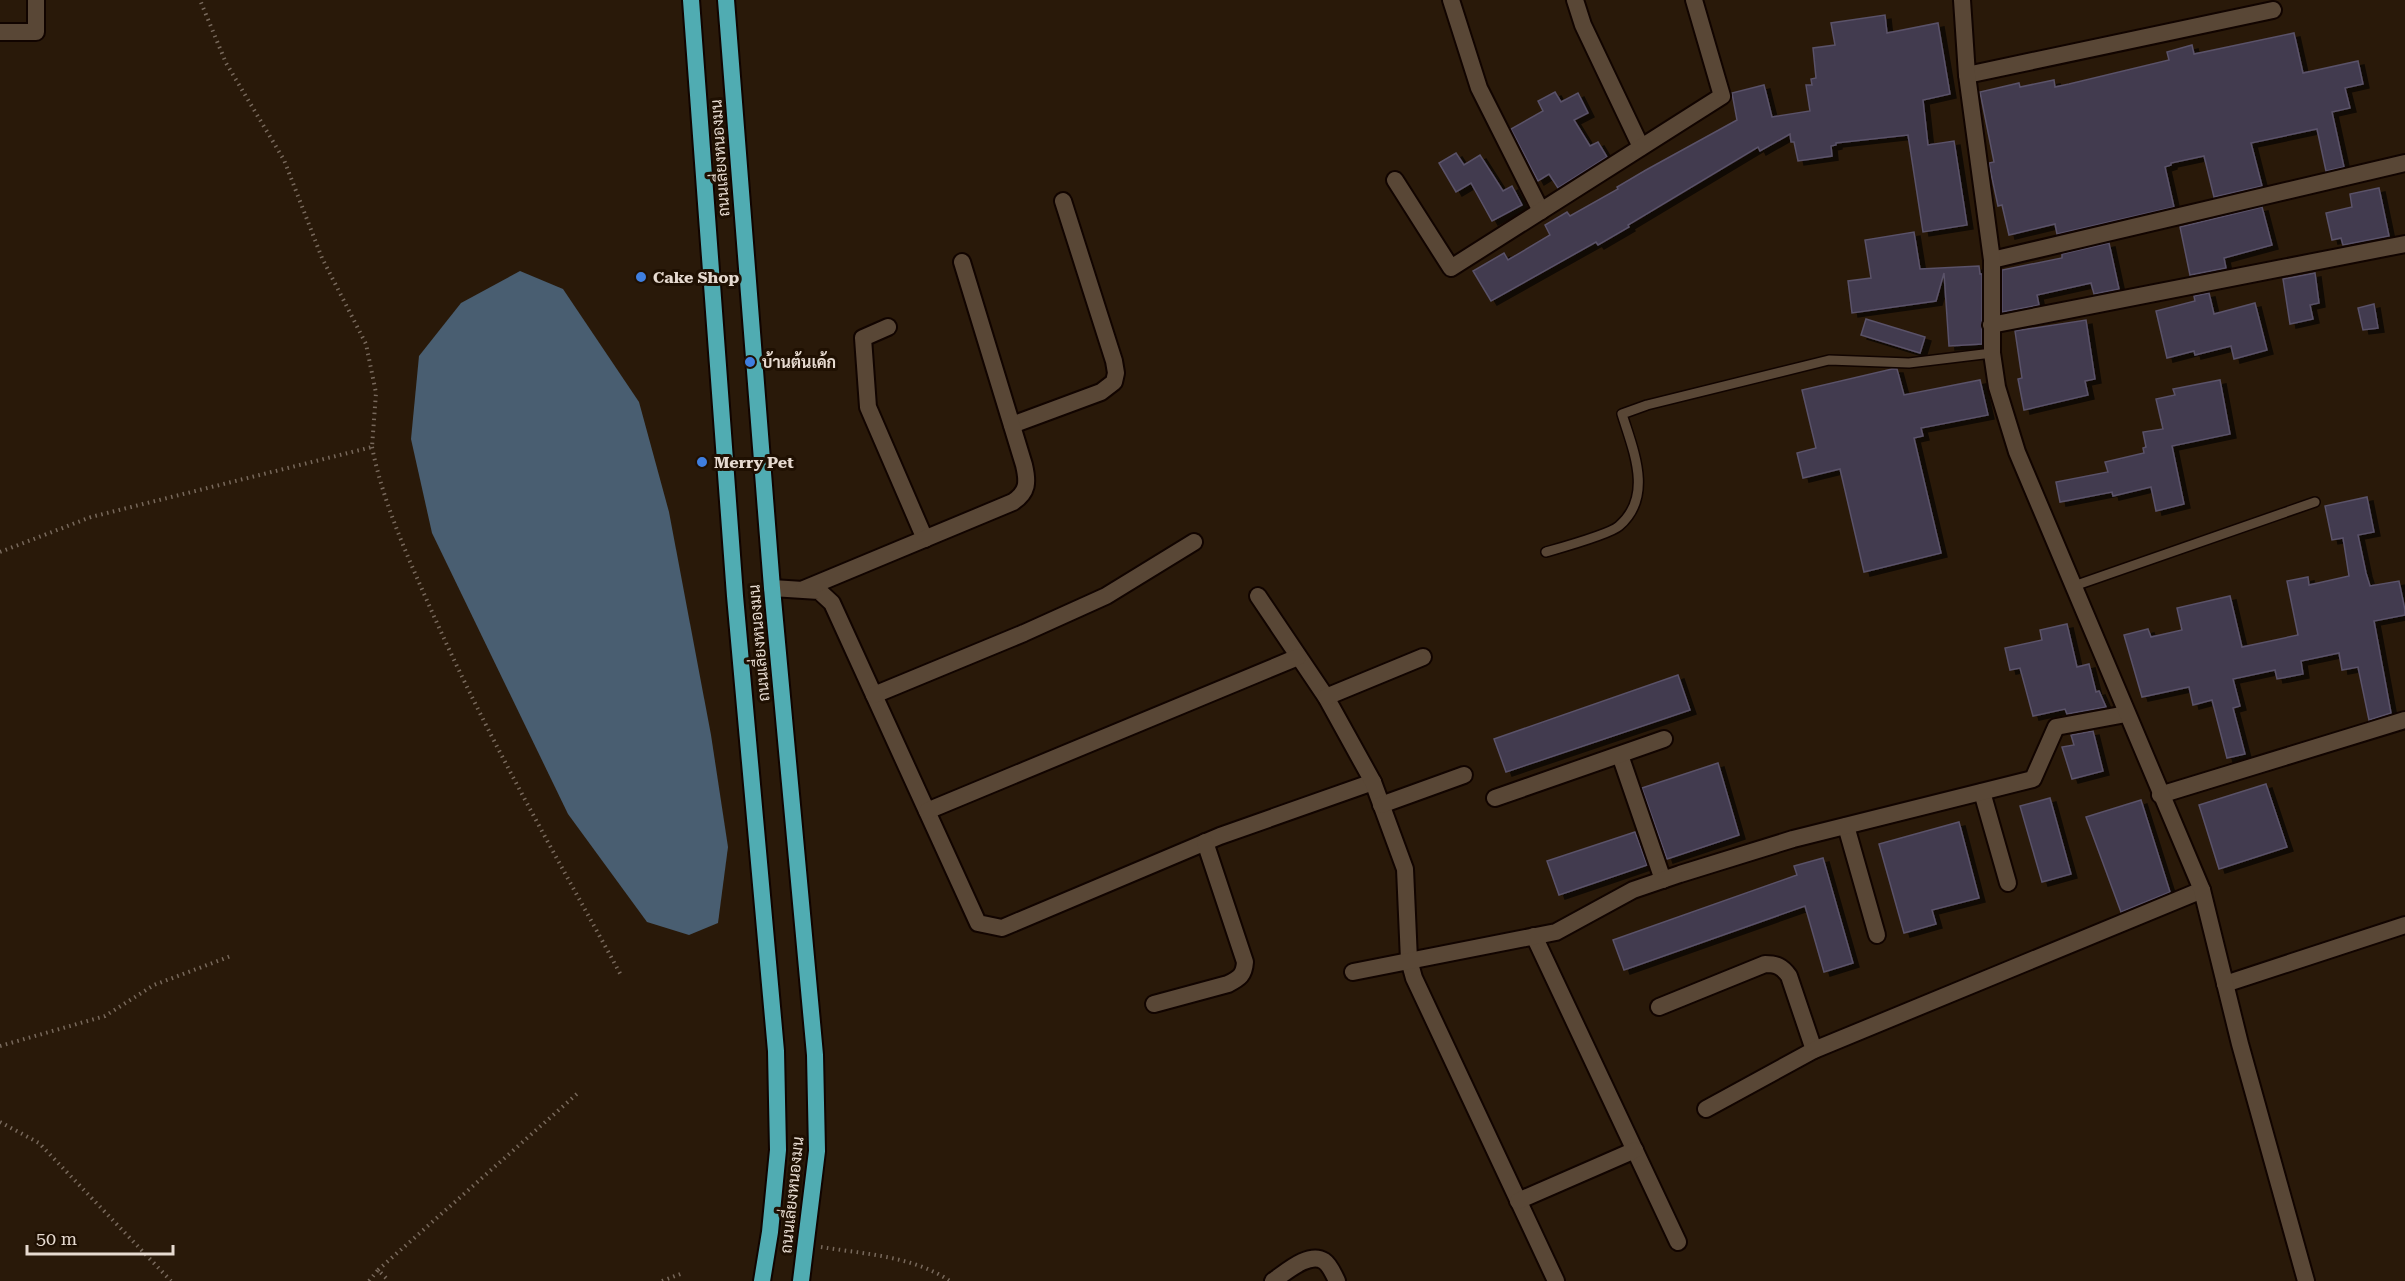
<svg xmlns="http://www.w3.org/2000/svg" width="2405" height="1281" font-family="'Roboto Serif',Sarabun,serif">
<defs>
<filter id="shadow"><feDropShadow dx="6" dy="4" stdDeviation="0" flood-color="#0009"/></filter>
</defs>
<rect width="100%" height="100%" fill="#291909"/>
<polygon fill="#495e71" points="520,271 563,289 639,402 669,512 711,735 728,847 718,923 689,935 647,922 568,814 432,533 411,439 419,356 461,303"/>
<g fill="#423a4f" stroke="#5a5269" stroke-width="1.5" filter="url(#shadow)">
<polygon points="1885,15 1887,33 1938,23 1950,94 1923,100 1928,145 1954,141 1967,225 1923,232 1908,135 1836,143 1836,145 1831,146 1832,156 1798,161 1794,142 1791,142 1790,134 1760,151 1758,147 1628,225 1629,227 1598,245 1596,242 1491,301 1473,271 1504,253 1508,260 1550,235 1545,225 1567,212 1570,216 1618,189 1617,187 1646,170 1737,120 1732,93 1764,85 1772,117 1810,111 1806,85 1812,85 1811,79 1816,78 1813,48 1835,45 1831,23"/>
<polygon points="2294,33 2303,73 2358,61 2363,84 2345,88 2350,108 2332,112 2344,167 2326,171 2317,129 2251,143 2262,186 2214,197 2204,156 2171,163 2171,165 2165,167 2174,207 2057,234 2055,224 2009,235 2002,205 1998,206 1992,178 1989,163 1994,162 1980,92 2019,83 2020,87 2054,80 2055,87 2069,84 2169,60 2167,52 2192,45 2194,54"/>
<polygon points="1555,92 1561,102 1578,93 1588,113 1574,120 1590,146 1598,142 1607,157 1558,188 1549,174 1538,181 1511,129 1543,111 1538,101"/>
<polygon points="1456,153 1464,165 1480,155 1503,191 1512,186 1522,205 1492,221 1471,183 1456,192 1439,163"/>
<polygon points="2379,188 2389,236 2343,245 2341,238 2332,240 2326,213 2352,207 2350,194"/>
<polygon points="2262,207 2272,245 2224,258 2226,268 2190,275 2180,227"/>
<polygon points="1914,232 1920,269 1979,266 1980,274 1982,274 1982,344 1949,346 1944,273 1936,301 1852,313 1848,281 1871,278 1865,240"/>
<polygon points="2109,243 2119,289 2094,294 2091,283 2037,295 2039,305 2002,312 2002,270 2062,258 2062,254"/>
<polygon points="2315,273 2319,303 2310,305 2313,319 2290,324 2283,279"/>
<polygon points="2209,293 2214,314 2255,303 2267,350 2234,359 2231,346 2195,355 2194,351 2167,358 2156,311 2195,301 2194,296"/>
<polygon points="2374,304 2378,328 2363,330 2358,308"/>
<polygon points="1866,319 1925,337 1920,353 1861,335"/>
<polygon points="2086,320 2095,379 2085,381 2088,395 2024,410 2018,379 2022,378 2015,331"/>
<polygon points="1892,369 1897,369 1904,395 1980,380 1988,415 1921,428 1923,436 1914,438 1941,553 1864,572 1840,469 1803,478 1797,453 1816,448 1802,390"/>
<polygon points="2220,380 2230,434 2172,446 2184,504 2156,511 2151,487 2113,496 2112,492 2060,502 2056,482 2108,472 2105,462 2144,453 2143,448 2146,447 2143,432 2163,429 2156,399 2175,395 2173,389"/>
<polygon points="2367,497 2374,532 2358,535 2366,573 2370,586 2399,581 2405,610 2405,615 2374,621 2391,713 2369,720 2358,667 2342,670 2339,653 2301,661 2303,674 2277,679 2275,670 2233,679 2240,706 2233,708 2245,754 2227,758 2212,700 2193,705 2189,687 2142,697 2124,635 2148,629 2151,637 2182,630 2177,608 2230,596 2242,647 2298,635 2287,581 2308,577 2309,585 2349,576 2343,538 2332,540 2325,506"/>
<polygon points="2067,624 2077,667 2089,664 2096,692 2099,691 2106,707 2067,714 2065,709 2033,716 2020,668 2010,670 2005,648 2042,640 2040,630"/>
<polygon points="1678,675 1690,710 1506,772 1494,739"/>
<polygon points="2093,731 2103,771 2072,779 2062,747 2074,745 2071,735"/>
<polygon points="1718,763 1739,835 1667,859 1642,788"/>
<polygon points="2266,784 2287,847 2219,869 2199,805"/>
<polygon points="2050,798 2071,874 2042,882 2020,806"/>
<polygon points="2141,800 2170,892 2121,912 2086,817"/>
<polygon points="1959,822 1979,898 1932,910 1936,924 1904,933 1879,844"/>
<polygon points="1635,832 1647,865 1559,895 1547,861"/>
<polygon points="1823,858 1853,963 1824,972 1805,906 1624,970 1613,940 1797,875 1794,866"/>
</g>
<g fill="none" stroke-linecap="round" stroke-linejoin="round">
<g stroke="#110400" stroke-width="12">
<g id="service">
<path d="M1546,552C1560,548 1610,534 1619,526C1654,496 1633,450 1622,414L1647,405L1829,360L1909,363L1992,353"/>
<polyline points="2074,586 2315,502"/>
</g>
</g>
<g stroke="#110400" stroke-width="20">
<g id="minor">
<polyline points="1451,0 1479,88 1541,211"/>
<polyline points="1575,0 1583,25 1641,147"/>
<polyline points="0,32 36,32 36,0"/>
<polyline points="1967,75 2273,10"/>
<polyline points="1395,180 1451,268 1722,96 1694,0"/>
<polyline points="1992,260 2405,163"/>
<polyline points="1991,325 2405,244"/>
<polyline points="888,327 863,338 868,407 925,539"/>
<polyline points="1012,425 1101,392 1114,382 1116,373 1114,361 1063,201"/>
<polyline points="772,588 819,591 832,603 978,923 1002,928 1220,836 1373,782"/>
<path d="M804,589L1013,502C1028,492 1028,482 1024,465L962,262"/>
<polyline points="1258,596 1326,697 1373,782 1405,869 1409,960 1414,978 1556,1281"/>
<polyline points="874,695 1024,633 1106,596 1194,542"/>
<polyline points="1326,697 1423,657"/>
<polyline points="1620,755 1663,880"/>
<polyline points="1982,792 2008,883"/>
<polyline points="2160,795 2405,720"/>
<polyline points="1495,798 1664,739"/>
<polyline points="1381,805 1464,775"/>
<polyline points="927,811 1298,657"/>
<polyline points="1846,826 1877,935"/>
<polyline points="1534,936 1678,1242"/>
<polyline points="1353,972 1556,932 1633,890 1680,874 1793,839 2033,779 2056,727 2126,714"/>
<polyline points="2225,984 2405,925"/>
<path d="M1154,1004L1228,984C1240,978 1244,975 1245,962L1205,842"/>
<path d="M1659,1007L1765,964C1776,964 1782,966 1789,976L1814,1050"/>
<polyline points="1706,1109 1814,1050 2202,890"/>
<polyline points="1518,1201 1635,1150"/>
<path d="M1273,1281C1285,1273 1309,1251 1324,1261C1330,1265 1334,1275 1337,1281"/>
</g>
</g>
<g stroke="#110400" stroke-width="20">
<polyline id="tertiary" points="1962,0 1967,75 1992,260 1992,353 1997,387 2017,452 2202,890 2240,1044 2306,1281"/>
</g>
<g stroke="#110400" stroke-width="20">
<g id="trunk">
<polyline points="691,0 735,596 776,1051 778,1150 770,1232 762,1281"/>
<polyline points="726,0 772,588 815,1055 817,1151 801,1281"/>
</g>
</g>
<g stroke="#78695c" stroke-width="4" stroke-dasharray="1.5 4.5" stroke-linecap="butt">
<path d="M372,447C383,502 406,553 429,605C485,733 555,854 622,977"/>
<polyline points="0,552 91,517 372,447 376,393 366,344 322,258 284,160 226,63 200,0"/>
<polyline points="0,1046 105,1016 154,985 231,956"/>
<polyline points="0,1122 39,1143 171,1281"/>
<path d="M821,1247C864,1254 913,1256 950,1281"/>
<polyline points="378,1270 578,1093"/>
<polyline points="369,1281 378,1270 389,1281"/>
<polyline points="662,1281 683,1273"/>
</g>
<use href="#service" stroke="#594736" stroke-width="9"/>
<use href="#minor" stroke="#594736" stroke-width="16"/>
<use href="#tertiary" stroke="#594736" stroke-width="16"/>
<use href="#trunk" stroke="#50acb2" stroke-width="16"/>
</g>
<g fill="#3f7fe0" stroke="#1f1002" stroke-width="2">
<circle cx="641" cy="277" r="6"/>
<circle cx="750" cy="362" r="6"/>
<circle cx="702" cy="462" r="6"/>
</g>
<g text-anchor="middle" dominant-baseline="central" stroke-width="6" stroke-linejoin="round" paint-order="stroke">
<g font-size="16" fill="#e6dad0" stroke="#1f1002">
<text transform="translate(720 158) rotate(-94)">ถนนเลี่ยงหนองมน</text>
<text transform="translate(759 643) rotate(-95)">ถนนเลี่ยงหนองมน</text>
<text transform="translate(792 1195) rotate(-84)">ถนนเลี่ยงหนองมน</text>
</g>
<g font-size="16" font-weight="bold" fill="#e6dad0" stroke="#1f1002" text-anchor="start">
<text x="653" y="277">Cake Shop</text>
<text x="762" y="362">บ้านต้นเค้ก</text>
<text x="714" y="462">Merry Pet</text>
</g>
</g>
<path d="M27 1245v9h146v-9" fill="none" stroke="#e6dad0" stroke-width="3"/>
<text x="36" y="1245" font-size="18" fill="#e6dad0" stroke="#1f1002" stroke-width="4.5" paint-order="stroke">50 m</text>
</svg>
